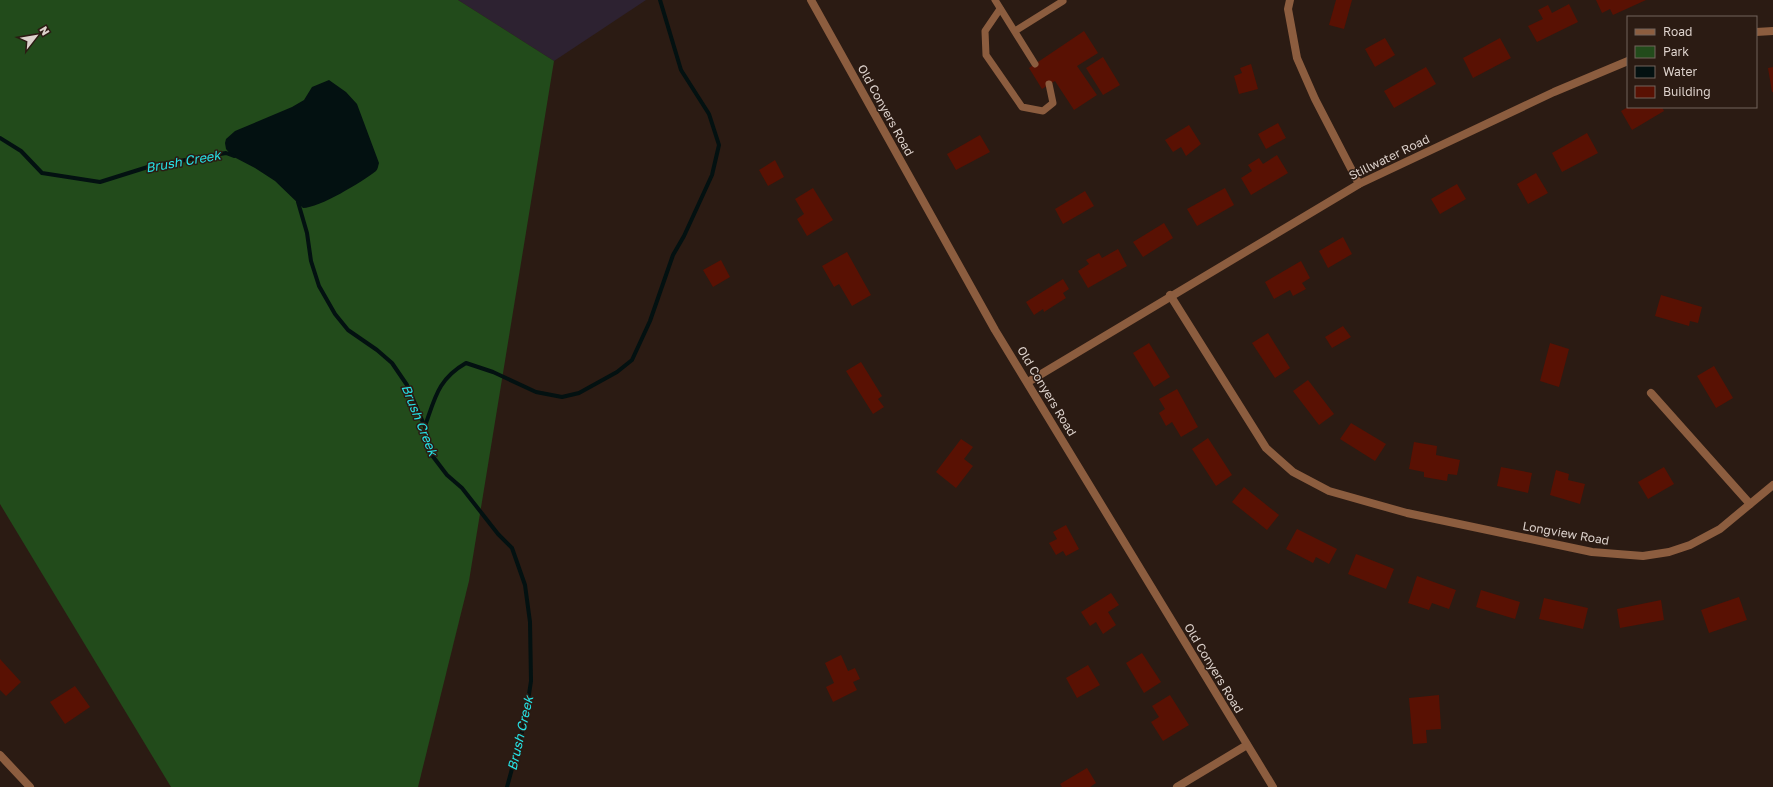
<svg xmlns="http://www.w3.org/2000/svg" width="1773" height="787" font-family="'Golos Text',sans-serif">
<rect width="100%" height="100%" fill="#2b1b13"/>
<polygon fill="#2d2231" points="458,0 646,0 554,61"/>
<polygon fill="#224b1b" points="0,0 458,0 554,61 469,581 418,787 171,787 0,504"/>
<path fill="#031111" d="M329,80L346,92L357,104L379,163C378,166 378,169 376,171C362,182 319,208 303,208L275,181L255,168L232,156L226,149L225,143L226,139L235,131L292,107L304,100L312,87Z"/>
<g fill="none" stroke-linecap="round" stroke-linejoin="round">
<g stroke="#031111" stroke-width="4">
<polyline points="0,138 21,151 42,173 100,182 151,166 226,153 234,156"/>
<polyline points="298,202 307,233 311,261 319,286 335,314 348,330 377,350 392,363 407,385 425,427 431,454 447,475 462,488 498,534 512,548 525,585 530,622 531,681 525,721 507,787"/>
<path d="M425,426C435,398 438,379 466,363L493,372L536,392L562,397L579,393L617,372L632,360L650,321L673,255L684,236L712,175L719,145L709,114L681,70L660,0"/>
</g>
</g>
<g fill="#591103">
<polygon points="1336,0 1352,0 1344,29 1329,25"/>
<polygon points="1596,0 1646,0 1613,15 1610,9 1602,13"/>
<polygon points="1569,4 1578,22 1537,42 1528,26 1543,19 1538,10 1548,5 1552,13"/>
<polygon points="1084,31 1098,53 1077,66 1097,95 1074,110 1055,81 1042,89 1029,68"/>
<polygon points="1385,38 1395,55 1375,67 1365,49"/>
<polygon points="1500,38 1511,58 1473,78 1463,58"/>
<polygon points="1103,57 1120,85 1103,95 1086,68"/>
<polygon points="1251,64 1258,89 1239,94 1234,76 1242,73 1240,68"/>
<polygon points="1426,67 1436,84 1394,108 1384,91"/>
<polygon points="1773,67 1773,92 1772,92 1768,68"/>
<polygon points="1628,107 1662,107 1664,111 1632,130 1621,111"/>
<polygon points="1278,123 1286,138 1266,149 1258,134"/>
<polygon points="1189,125 1201,144 1186,156 1181,147 1173,152 1165,140"/>
<polygon points="1587,133 1598,153 1562,172 1552,153"/>
<polygon points="980,135 990,152 956,170 947,154"/>
<polygon points="1277,155 1288,173 1251,195 1241,178 1252,171 1248,165 1259,158 1263,164"/>
<polygon points="775,160 784,177 768,186 759,170"/>
<polygon points="1536,173 1548,193 1528,204 1517,184"/>
<polygon points="1457,184 1466,199 1440,214 1431,199"/>
<polygon points="813,188 833,220 807,236 797,219 804,214 795,199"/>
<polygon points="1225,188 1234,205 1197,226 1187,209"/>
<polygon points="1085,191 1094,206 1063,224 1055,209"/>
<polygon points="1164,223 1173,238 1143,257 1133,242"/>
<polygon points="1343,237 1352,254 1328,268 1319,251"/>
<polygon points="1118,249 1127,266 1088,288 1078,271 1089,264 1086,260 1099,253 1102,258"/>
<polygon points="847,252 871,295 852,306 839,284 834,287 822,266"/>
<polygon points="721,260 730,277 713,287 703,270"/>
<polygon points="1301,261 1310,278 1302,283 1306,289 1293,296 1290,290 1274,299 1265,282"/>
<polygon points="1063,279 1069,289 1063,293 1066,298 1044,312 1043,309 1034,315 1026,302"/>
<polygon points="1661,295 1702,307 1698,323 1690,321 1689,326 1655,316"/>
<polygon points="1343,326 1351,337 1332,348 1325,337"/>
<polygon points="1268,333 1290,368 1275,378 1252,343"/>
<polygon points="1149,343 1170,377 1154,387 1133,353"/>
<polygon points="1550,343 1569,349 1559,387 1540,381"/>
<polygon points="861,362 882,396 878,399 884,407 873,414 846,371"/>
<polygon points="1714,366 1733,398 1716,408 1697,376"/>
<polygon points="1308,380 1334,414 1319,425 1293,391"/>
<polygon points="1177,389 1198,427 1181,437 1172,422 1166,426 1159,413 1165,409 1159,399"/>
<polygon points="1351,423 1386,444 1375,461 1340,439"/>
<polygon points="1208,438 1232,475 1216,486 1192,449"/>
<polygon points="961,439 973,447 964,459 973,466 956,488 936,472"/>
<polygon points="1414,442 1437,446 1436,455 1460,460 1457,475 1448,474 1447,481 1424,477 1424,472 1409,469"/>
<polygon points="1501,467 1532,473 1528,493 1497,486"/>
<polygon points="1664,467 1674,484 1648,499 1638,482"/>
<polygon points="1556,470 1569,474 1568,480 1585,484 1580,504 1550,495"/>
<polygon points="1244,487 1279,515 1267,530 1232,502"/>
<polygon points="1066,525 1079,549 1066,556 1063,551 1056,555 1049,543 1057,539 1053,532"/>
<polygon points="1297,529 1337,549 1329,564 1316,557 1313,563 1286,549"/>
<polygon points="1356,554 1394,569 1386,589 1348,574"/>
<polygon points="1417,576 1456,590 1449,609 1432,603 1429,610 1408,603"/>
<polygon points="1481,590 1520,602 1515,619 1476,607"/>
<polygon points="1111,593 1119,605 1108,612 1116,625 1103,634 1096,622 1090,626 1081,612"/>
<polygon points="1739,597 1747,620 1709,633 1701,610"/>
<polygon points="1544,598 1588,608 1583,629 1539,619"/>
<polygon points="1661,600 1664,620 1620,628 1617,609"/>
<polygon points="1142,653 1161,682 1144,693 1126,663"/>
<polygon points="841,655 848,671 855,668 860,679 853,682 857,690 833,702 826,687 834,683 825,663"/>
<polygon points="0,659 21,682 6,696 0,690"/>
<polygon points="1088,665 1100,685 1077,698 1066,678"/>
<polygon points="75,686 90,707 65,724 50,702"/>
<polygon points="1170,695 1189,725 1163,741 1151,722 1159,717 1152,706"/>
<polygon points="1439,695 1441,729 1426,730 1427,743 1413,744 1409,698"/>
<polygon points="1087,768 1096,783 1090,787 1062,787 1060,784"/>
</g>
<g fill="none" stroke-linecap="round" stroke-linejoin="round">
<g stroke="#8c5d3f" stroke-width="7">
<polyline points="995,0 1035,64"/>
<polyline points="1000,9 985,31 986,55 1022,107 1043,111 1053,103 1049,84"/>
<polyline points="1015,31 1063,1"/>
</g>
<g stroke="#8c5d3f" stroke-width="8">
<polyline points="1290,0 1288,9 1297,58 1315,99 1359,184"/>
<polyline points="1756,32 1773,31"/>
<polyline points="1170,295 1266,448 1293,472 1329,491 1407,513 1592,552 1643,556 1669,552 1690,545 1720,529 1773,485"/>
<polyline points="1028,382 1359,184 1554,92 1628,61"/>
<polyline points="1651,393 1750,504"/>
<polyline points="0,755 30,787"/>
<polyline points="1177,787 1247,745"/>
</g>
<polyline stroke="#8c5d3f" stroke-width="8" points="811,0 995,330 1273,787"/>
</g>
<g text-anchor="middle" dominant-baseline="central" stroke-width="3" stroke-linejoin="round" paint-order="stroke">
<g font-size="12" fill="#ddd2cc" stroke="#2b1b13">
<text transform="translate(886 110) rotate(61)">Old Conyers Road</text>
<text transform="translate(1389 157) rotate(-26)">Stillwater Road</text>
<text transform="translate(1047 391) rotate(59)">Old Conyers Road</text>
<text transform="translate(1566 533) rotate(10)">Longview Road</text>
<text transform="translate(1214 668) rotate(59)">Old Conyers Road</text>
</g>
<g font-size="13" font-style="italic" fill="#26e3e6" stroke="#2b1b13">
<text transform="translate(183 161) rotate(-10)">Brush Creek</text>
<text transform="translate(420 420) rotate(68)">Brush Creek</text>
<text transform="translate(520 733) rotate(-77)">Brush Creek</text>
</g>
</g>
<rect x="1627" y="16" width="130" height="92" fill="#2b1b13" stroke="#72645d"/>
<rect x="1635" y="29" width="20" height="6" fill="#8c5d3f" stroke="#72645d"/>
<text x="1663" y="36" font-size="12" fill="#ddd2cc">Road</text>
<rect x="1635" y="46" width="20" height="12" fill="#224b1b" stroke="#72645d"/>
<text x="1663" y="56" font-size="12" fill="#ddd2cc">Park</text>
<rect x="1635" y="66" width="20" height="12" fill="#031111" stroke="#72645d"/>
<text x="1663" y="76" font-size="12" fill="#ddd2cc">Water</text>
<rect x="1635" y="86" width="20" height="12" fill="#591103" stroke="#72645d"/>
<text x="1663" y="96" font-size="12" fill="#ddd2cc">Building</text>
<g transform="translate(36 36) rotate(59)" stroke="#2b1b13" stroke-width="3" paint-order="stroke">
<path d="M0-3L7 15L0 10L-7 15Z" fill="#ddd2cc"/>
<text y="-6" font-size="11" font-weight="bold" text-anchor="middle" fill="#ddd2cc">N</text>
</g>
</svg>
